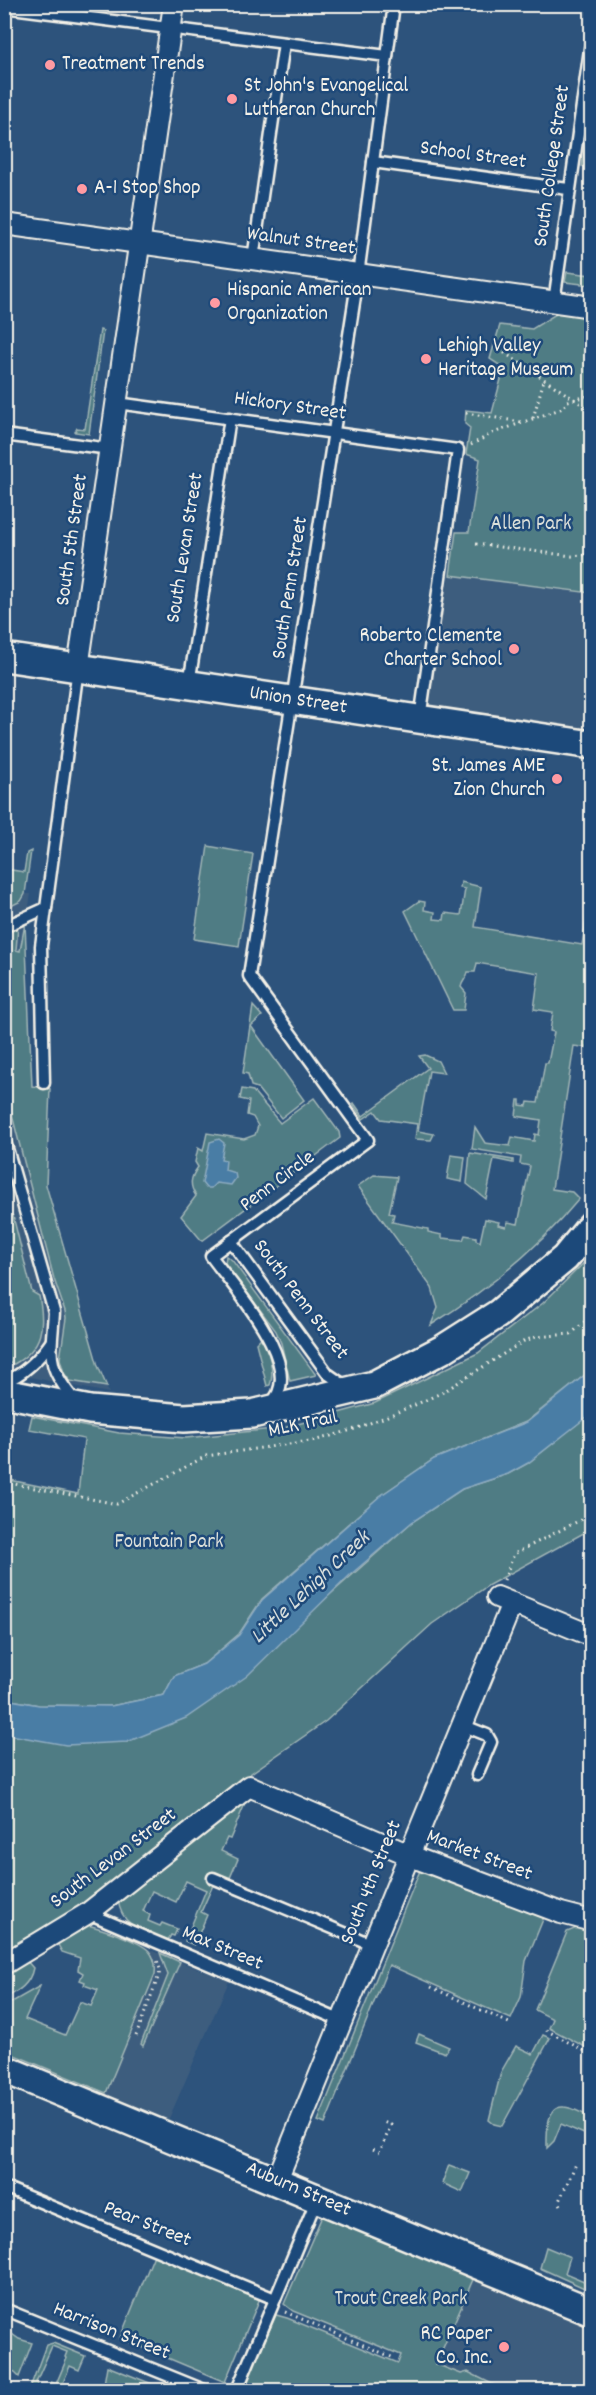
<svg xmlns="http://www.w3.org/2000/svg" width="596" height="2395" font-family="Dekko,sans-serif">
<rect width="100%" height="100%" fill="#2d537c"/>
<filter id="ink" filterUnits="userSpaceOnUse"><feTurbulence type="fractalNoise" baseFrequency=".0167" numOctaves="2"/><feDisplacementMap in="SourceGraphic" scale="12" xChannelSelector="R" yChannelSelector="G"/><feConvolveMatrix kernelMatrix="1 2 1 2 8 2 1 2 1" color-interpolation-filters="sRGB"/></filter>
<g filter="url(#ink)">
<g fill="#3d5d7e">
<polygon points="449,574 591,593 591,733 429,707 426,704"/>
<polygon points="14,894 31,894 25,931 32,1086 46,1185 98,1366 109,1393 5,1372 4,898"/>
<polygon points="140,1946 229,1981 167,2123 79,2087"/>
<polygon points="475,2275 591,2324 591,2389 504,2390 468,2372 461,2374 436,2364"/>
</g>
<g fill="#507c84" stroke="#a2b6b6" stroke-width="1.5">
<polygon points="591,102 589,154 591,155 591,167 582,166"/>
<polygon points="567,272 591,275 591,285 565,282"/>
<polygon points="559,312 591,317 591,593 450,575 456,532 469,532 480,459 466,454 470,428 465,424 466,410 492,413 504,368 490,359 500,325 532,329"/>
<polygon points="100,330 103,331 89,434 75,432 77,428 85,429"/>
<polygon points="208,846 253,854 239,946 194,939"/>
<polygon points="31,851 25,894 21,901 5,909 5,869 24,872 27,853"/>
<path d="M461,882L481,887L475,927L582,945L591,890V1032L589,1048L574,1046L552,1189L572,1192L579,1199C537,1250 487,1290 431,1325L438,1308L432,1288L358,1186L374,1175L397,1177L389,1213L394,1214L392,1222L428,1229V1232L442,1235V1238L463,1240L465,1235L476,1237V1240L480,1242L485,1219L499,1222L498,1225L506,1227L508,1222L518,1224L530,1166L520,1164L521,1157L472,1149L475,1127L485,1143L510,1146L512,1137L534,1141L535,1134L539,1135L541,1120L516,1116L518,1100H520V1105L527,1106L528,1102L538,1103L545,1063H548L554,1032L550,1031L553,1012L534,1009L539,973L477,963L475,972H468C467,978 462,981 461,987L466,993L464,1010H453L405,911L419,901L425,902L424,910L435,912L434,919L444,920L445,913L461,915L465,889L460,888Z"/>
<polygon points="25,924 32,1086 50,1089 46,1185 98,1366 107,1387 70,1381 64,1373 60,1359 66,1318 65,1311 54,1279 10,1107 5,1069 4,932 18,926 16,950 20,951"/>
<polygon points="253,1006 262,1016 251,1026 304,1100 281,1118 257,1088 251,1086 248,1074 243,1073"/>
<polygon points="425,1055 438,1061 444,1073 429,1071 418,1131 434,1134 431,1140 415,1139 417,1124 381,1119 375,1111 363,1119 353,1105 354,1103 363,1116 428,1068 419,1056"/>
<path d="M242,1089L253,1091L280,1123L314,1098L339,1132L340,1138L202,1241L181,1216L196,1196C189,1185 190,1178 198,1167L195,1162L198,1148L203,1151L207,1133L244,1139L255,1135L258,1126L253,1117L247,1115L249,1101L240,1099Z"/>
<polygon points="470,1153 513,1160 513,1163 494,1159 486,1199 467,1184"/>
<polygon points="451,1155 465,1157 462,1182 447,1179"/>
<path d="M9,1214L13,1216L32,1292L39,1296C45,1326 43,1348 14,1364L4,1362V1220Z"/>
<polygon points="226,1256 232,1260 316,1375 290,1381 281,1343 276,1331 225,1263"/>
<polygon points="591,1256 591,1370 526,1422 434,1459 380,1496 262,1599 239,1634 204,1664 174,1676 164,1695 111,1706 39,1705 5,1699 5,1479 78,1494 84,1439 29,1429 32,1416 119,1433 186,1438 283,1428 375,1403 478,1353 543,1303"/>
<path d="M261,1338C269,1349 275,1372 270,1385L267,1386L256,1343Z"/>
<polygon points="591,1413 591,1529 489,1585 432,1624 326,1721 221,1794 76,1910 5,1956 5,1734 127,1742 307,1615 412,1522 462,1489 508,1474 528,1463"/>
<path d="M241,1806H244L230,1839L227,1838L221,1851L238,1859L229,1880L214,1883L201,1912L207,1915L194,1945L185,1941L206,1890L186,1881L176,1902L152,1891L143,1911L150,1915L148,1921L160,1926L162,1923L177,1929L174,1936L171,1935L168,1940C144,1931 121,1928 118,1899Z"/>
<polygon points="421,1868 544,1917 526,1961 521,1997 511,2019 389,1965 325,2124 318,2121"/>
<path d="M87,1925C100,1928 140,1941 149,1951C155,1958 156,1966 155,1974L106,2093L5,2051V2006L40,1986L25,2019L65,2035L80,2002L91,2006L98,1990L84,1985L85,1982L80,1980L83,1973L78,1970L80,1958L62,1952L55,1939Z"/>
<polygon points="579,1927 591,1931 591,2050 549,2028 553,2019 535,2010 567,1932"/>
<polygon points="160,1953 180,1962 143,2046 141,2044 168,1975"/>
<path d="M26,1960L33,1968C30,1984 19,1991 5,1998V1972Z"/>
<polygon points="419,2034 449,2047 445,2053 416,2042"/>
<polygon points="543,2035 550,2038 502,2126 494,2124 489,2120 501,2072 516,2046 533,2054"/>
<path d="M591,2106V2137L561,2124L554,2141L547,2148C547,2137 545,2105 564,2107C572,2107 581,2113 588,2116Z"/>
<polygon points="449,2165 470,2173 462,2192 442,2183"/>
<polygon points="323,2214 475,2275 436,2364 461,2374 468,2372 504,2390 463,2390 440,2385 425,2390 243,2390 276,2315 287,2318 398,2363 401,2355 293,2311 284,2304"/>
<polygon points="546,2247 570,2257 565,2273 591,2284 591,2291 540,2268"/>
<polygon points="154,2255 260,2298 225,2382 120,2338"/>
<polygon points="5,2329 19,2339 32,2343 19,2377 11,2369 5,2371"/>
<polygon points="53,2343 85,2356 79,2370 70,2366 63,2383 69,2386 67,2390 38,2390 41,2385 48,2388 51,2382 56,2384 67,2358 65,2357 67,2352 52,2346 36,2382 38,2383 35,2390 27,2390 30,2388 46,2345"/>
<polygon points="107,2366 167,2390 103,2390"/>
</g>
<g fill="#487da5" stroke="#8dabc0" stroke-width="1.5">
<polygon points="219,1139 224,1143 221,1159 226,1160 225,1170 235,1173 236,1178 231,1185 216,1183 211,1188 206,1188 202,1183 210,1142"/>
<polygon points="591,1370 591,1413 588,1416 528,1463 508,1474 462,1489 412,1522 350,1575 247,1676 186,1718 127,1742 66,1745 5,1734 5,1699 39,1705 111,1706 164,1695 174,1676 204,1664 239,1635 262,1600 380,1496 434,1459 527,1422"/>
</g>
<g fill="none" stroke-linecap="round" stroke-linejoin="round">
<g stroke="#f4f1e8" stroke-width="15">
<g id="lane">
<polyline points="4,7 387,56"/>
<polyline points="373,162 568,189"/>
<polyline points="253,259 284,43"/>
<polyline points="554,302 592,35"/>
<polyline points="117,403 458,450 420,719"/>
<polyline points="4,435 110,449"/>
<polyline points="189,684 230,418"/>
<polyline points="4,927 46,908"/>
<polyline points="44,1083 41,946 78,668"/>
<path d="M4,1138L54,1312C51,1357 45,1365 76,1402"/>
<polyline points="231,1241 328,1374 341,1383 350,1385"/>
<path d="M4,1382C23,1375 40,1358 51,1342"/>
<path d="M270,1404C309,1369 233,1287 211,1256L368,1140L249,976L356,290L394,4"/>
<polyline points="462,1725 487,1735 491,1742 477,1775"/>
<polyline points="213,1878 373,1945"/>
<polyline points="88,1913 342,2021"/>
<polyline points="4,2187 275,2299"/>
<polyline points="4,2309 204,2390"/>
<polyline points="237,2390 317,2199"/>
</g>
</g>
<g stroke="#f4f1e8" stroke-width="24">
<g id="street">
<polyline points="4,224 592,307"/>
<polyline points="78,668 174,4"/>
<polyline points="497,1597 592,1636"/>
<polyline points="4,1964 88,1913 249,1786 421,1860 561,1913 592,1921"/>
<polyline points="276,2182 512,1603"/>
</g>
</g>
<g stroke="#f4f1e8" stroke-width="32">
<g id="secondary">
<polyline points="4,657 592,745"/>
<polyline points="4,1393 90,1410 184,1418 252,1414 374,1385 443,1349 498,1314 565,1258 592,1225"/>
<polyline points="4,2069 592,2312"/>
</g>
</g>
<g stroke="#f4f1e8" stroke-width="3" stroke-dasharray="1.5 4.5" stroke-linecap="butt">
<polyline points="494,346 592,411"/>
<polyline points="466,413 521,422"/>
<polyline points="533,418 544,380"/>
<polyline points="471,445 493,433 563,408 568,401 592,395"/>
<polyline points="476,544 572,556 592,554"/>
<polyline points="4,1482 117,1504 206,1456 317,1440 355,1429 415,1405 443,1392 524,1341 536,1337 571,1334 592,1315"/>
<polyline points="504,1580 514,1554 592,1514"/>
<polyline points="431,1987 509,2023"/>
<polyline points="546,2030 592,2055"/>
<polyline points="136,2036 159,1975 160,1969 156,1957"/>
<polyline points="373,2149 380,2152 391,2125 383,2122"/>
<polyline points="561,2205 559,2201 576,2164"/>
<polyline points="285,2312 394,2358"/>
</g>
<use href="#lane" stroke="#1f4a7a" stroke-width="10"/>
<use href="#street" stroke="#1f4a7a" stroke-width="20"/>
<use href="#secondary" stroke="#1f4a7a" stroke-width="27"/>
</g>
</g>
<g fill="#ff9aa2" stroke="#1f4a7a" stroke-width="2">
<circle cx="50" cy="65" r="6"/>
<circle cx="232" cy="99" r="6"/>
<circle cx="82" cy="189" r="6"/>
<circle cx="215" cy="303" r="6"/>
<circle cx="426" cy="359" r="6"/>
<circle cx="514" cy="649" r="6"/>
<circle cx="557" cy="779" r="6"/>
<circle cx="504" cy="2347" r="6"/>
</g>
<g text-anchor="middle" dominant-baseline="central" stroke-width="5" stroke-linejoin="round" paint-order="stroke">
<g font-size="21" fill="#f4f1e8" stroke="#1f4a7a" text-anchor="start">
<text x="62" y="65">Treatment Trends</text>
<text x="244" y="87">St John's Evangelical<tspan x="244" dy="24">Lutheran Church</tspan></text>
<text x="94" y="189">A-1 Stop Shop</text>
<text x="227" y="291">Hispanic American<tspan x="227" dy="24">Organization</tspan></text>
<text x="438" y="347">Lehigh Valley<tspan x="438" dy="24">Heritage Museum</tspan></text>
<text x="502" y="637" text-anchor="end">Roberto Clemente<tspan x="502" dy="24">Charter School</tspan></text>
<text x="545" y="767" text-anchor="end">St. James AME<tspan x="545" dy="24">Zion Church</tspan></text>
<text x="492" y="2335" text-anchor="end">RC Paper<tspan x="492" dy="24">Co. Inc.</tspan></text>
</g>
<g font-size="21" fill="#f4f1e8" stroke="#1f4a7a">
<text transform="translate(473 156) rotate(8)">School Street</text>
<text transform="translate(553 166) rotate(-82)">South College Street</text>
<text transform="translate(301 242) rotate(8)">Walnut Street</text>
<text transform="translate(290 407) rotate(8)">Hickory Street</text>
<text transform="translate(73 540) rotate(-82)">South 5th Street</text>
<text transform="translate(186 548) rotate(-81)">South Levan Street</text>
<text transform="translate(291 588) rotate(-81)">South Penn Street</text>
<text transform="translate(298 701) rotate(9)">Union Street</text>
<text transform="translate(278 1182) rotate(-37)">Penn Circle</text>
<text transform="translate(300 1300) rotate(53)">South Penn Street</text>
<text transform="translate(303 1425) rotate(-12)">MLK Trail</text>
<text transform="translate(479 1856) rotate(21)">Market Street</text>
<text transform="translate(114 1859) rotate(-37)">South Levan Street</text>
<text transform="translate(372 1883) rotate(-68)">South 4th Street</text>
<text transform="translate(222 1949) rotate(23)">Max Street</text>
<text transform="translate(298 2190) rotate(23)">Auburn Street</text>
<text transform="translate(147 2225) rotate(22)">Pear Street</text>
<text transform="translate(111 2332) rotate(22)">Harrison Street</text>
</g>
<g font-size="21" fill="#dbdfd9" stroke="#1f4a7a">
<text x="531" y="525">Allen Park</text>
<text x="169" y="1543">Fountain Park</text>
<text x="401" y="2300">Trout Creek Park</text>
</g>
<g font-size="22" font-style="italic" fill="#dae0de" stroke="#1f4a7a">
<text transform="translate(311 1588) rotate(-43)">Little Lehigh Creek</text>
</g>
</g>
<rect width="596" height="2395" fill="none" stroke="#1f4a7a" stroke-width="24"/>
<rect x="12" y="12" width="572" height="2371" fill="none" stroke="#f4f1e8" stroke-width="2" filter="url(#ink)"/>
</svg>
